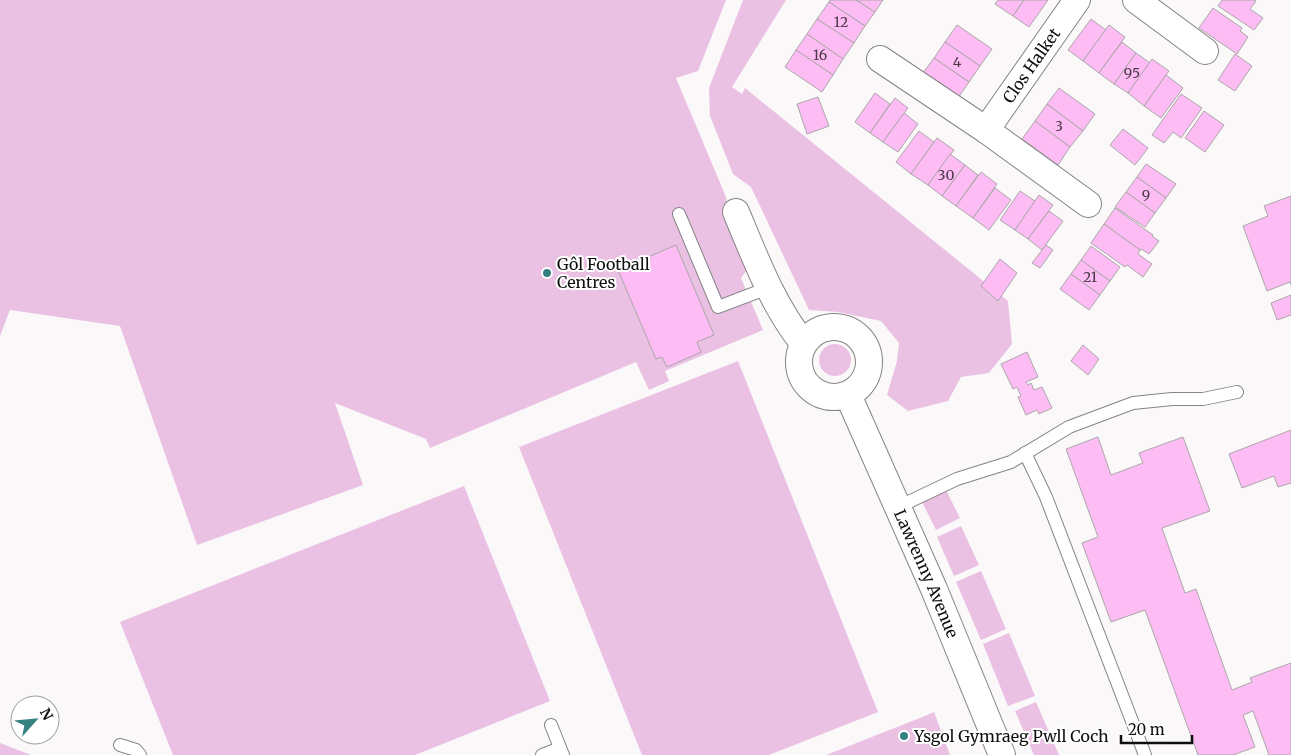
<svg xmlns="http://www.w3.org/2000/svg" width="1291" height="755" font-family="Merriweather,serif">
<rect width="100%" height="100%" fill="#fbf8fa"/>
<g fill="#eac1e3">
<polygon points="0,0 726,0 698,71 676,78 726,197 728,212 749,267 741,278 763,330 665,371 669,381 649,390 636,362 430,448 426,439 335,403 363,485 197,545 120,326 10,310 0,336"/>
<polygon points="743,0 786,0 732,87 742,94 745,88 1008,301 1012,344 989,373 961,377 948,401 908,411 887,395 897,361 899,343 881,321 838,312 809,310 751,187 733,174 710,116 709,88"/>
<circle cx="835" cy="360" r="16"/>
<polygon points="738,361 878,712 769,755 642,755 519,447"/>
<polygon points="464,486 550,701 415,755 173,755 120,622"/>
<polygon points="945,488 960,518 936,530 921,500"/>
<polygon points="961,526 979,565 954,576 937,537"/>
<polygon points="981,571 1006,629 981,640 956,582"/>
<polygon points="1009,633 1035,696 1008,706 983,644"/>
<polygon points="1036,702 1059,755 1034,755 1015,711"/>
<polygon points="934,712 950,755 826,755 925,716"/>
<polygon points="0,743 31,755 0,755"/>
</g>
<g fill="#fdbcf3" stroke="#aaa7a9">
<polygon points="830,0 856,0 875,12 865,26 829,2"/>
<polygon points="856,0 883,0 875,12"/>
<polygon points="998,0 1024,0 1013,16 995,4"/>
<polygon points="1024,0 1048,0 1029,27 1013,16"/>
<polygon points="1222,0 1254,0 1256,1 1250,9 1263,18 1254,30 1218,6"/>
<polygon points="829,2 865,26 854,43 817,19"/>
<polygon points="1213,8 1242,28 1240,31 1248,37 1237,54 1199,28"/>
<polygon points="817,19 854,43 843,59 807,34"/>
<polygon points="1091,19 1106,30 1083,61 1068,50"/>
<polygon points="957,25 992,49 980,66 945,42"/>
<polygon points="1109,25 1125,37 1099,73 1083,61"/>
<polygon points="807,34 843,59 833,75 796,50"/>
<polygon points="945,42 980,66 969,82 934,58"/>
<polygon points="1122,42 1136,53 1114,84 1099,73"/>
<polygon points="796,50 833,75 822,92 785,67"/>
<polygon points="1136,53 1150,63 1128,93 1114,84"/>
<polygon points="1235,54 1252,66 1235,91 1218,80"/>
<polygon points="934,58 969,82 958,98 923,73"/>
<polygon points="1152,59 1169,71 1144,106 1128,93"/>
<polygon points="1166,75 1183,88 1161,118 1144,106"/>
<polygon points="1059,88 1095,114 1083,131 1047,104"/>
<polygon points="875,93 890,104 870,133 855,122"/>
<polygon points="1181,94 1202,108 1181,138 1173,132 1164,143 1152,135"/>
<polygon points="818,97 829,126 807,134 797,104"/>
<polygon points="895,98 908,108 883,142 870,133"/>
<polygon points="1047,104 1083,131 1070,147 1035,121"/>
<polygon points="1204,111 1224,125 1205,152 1185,138"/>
<polygon points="904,113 918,124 898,152 883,142"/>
<polygon points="1035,121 1070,147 1058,165 1022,139"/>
<polygon points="1123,129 1148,148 1135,165 1110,145"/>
<polygon points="919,131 934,142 911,174 896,162"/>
<polygon points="937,138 954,150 928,185 911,174"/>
<polygon points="950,154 965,165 942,196 928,185"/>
<polygon points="1146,164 1176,184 1166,198 1137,177"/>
<polygon points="965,165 978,175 956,206 942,196"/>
<polygon points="981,172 997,184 973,218 956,206"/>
<polygon points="1137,177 1166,198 1155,213 1126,192"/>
<polygon points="995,188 1011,200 989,230 973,218"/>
<polygon points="1020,191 1035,201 1015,230 1000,220"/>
<polygon points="1126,192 1155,213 1145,227 1115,207"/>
<polygon points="1039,195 1053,205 1028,239 1015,230"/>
<polygon points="1291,196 1291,285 1290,282 1267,291 1243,226 1268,216 1264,206"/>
<polygon points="1115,208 1153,235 1152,236 1159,241 1149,254 1141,249 1140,250 1104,224"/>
<polygon points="1049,211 1063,221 1042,250 1028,239"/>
<polygon points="1104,224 1140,250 1138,254 1152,264 1143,277 1127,265 1125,267 1091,243"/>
<polygon points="676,245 714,335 697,342 701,352 667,367 662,357 656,359 618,270"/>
<polygon points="1046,245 1053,250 1040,268 1032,263"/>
<polygon points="1091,246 1120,267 1110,281 1081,260"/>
<polygon points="1000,259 1017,273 998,301 981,286"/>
<polygon points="1081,260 1110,281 1100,295 1071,274"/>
<polygon points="1071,274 1100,295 1089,310 1060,289"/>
<polygon points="1291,295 1291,315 1277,320 1271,303"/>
<polygon points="1083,345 1099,359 1088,375 1071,361"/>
<polygon points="1027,352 1038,377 1026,382 1028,385 1031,383 1034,390 1042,387 1052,408 1039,414 1037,410 1026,415 1018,397 1021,396 1017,387 1013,389 1001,364"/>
<polygon points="1291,430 1291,483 1278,487 1274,476 1242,488 1229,454"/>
<polygon points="1098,437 1111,475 1143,463 1139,453 1183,437 1210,511 1162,528 1185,593 1196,589 1232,690 1252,682 1250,678 1291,663 1291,755 1269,755 1253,711 1243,715 1255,747 1233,755 1198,755 1145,610 1111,622 1082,543 1098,537 1066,449"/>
</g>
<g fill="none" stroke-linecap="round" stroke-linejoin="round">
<g stroke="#868385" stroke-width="14">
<g id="lane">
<polyline points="679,214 718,307 768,288"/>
<polyline points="1025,453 1046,497 1145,755"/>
<polyline points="898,507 957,479 1011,462 1069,427 1133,403 1172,399 1203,399 1237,392"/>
<polyline points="551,725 563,755"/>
<polyline points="120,745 136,750 140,755"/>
<polyline points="542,755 560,748"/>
</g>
</g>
<g stroke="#868385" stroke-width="28">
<g id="street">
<polyline points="1136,0 1205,51"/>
<polyline points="880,59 986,130 1088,204"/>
<path id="s1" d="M986,130L1077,0"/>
<path d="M736,212C755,257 772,304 803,343"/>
<circle cx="834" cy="362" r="35"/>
<path id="s2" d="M848,395L934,589L1002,755"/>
</g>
</g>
<use href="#lane" stroke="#fff" stroke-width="12"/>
<use href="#street" stroke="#fff" stroke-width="26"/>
</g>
<g fill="#378081" stroke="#fff" stroke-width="2">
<circle cx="547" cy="273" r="5"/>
<circle cx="904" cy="736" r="5"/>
</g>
<g text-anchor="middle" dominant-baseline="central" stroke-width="4" stroke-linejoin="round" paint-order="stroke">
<g font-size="14" fill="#4b3a49">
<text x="841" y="22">12</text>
<text x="820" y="55">16</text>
<text x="957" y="62">4</text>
<text x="1132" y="73">95</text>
<text x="1059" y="126">3</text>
<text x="946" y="175">30</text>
<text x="1146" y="195">9</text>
<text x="1090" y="277">21</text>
</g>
<g font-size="16" fill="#100f10" stroke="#fff">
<text stroke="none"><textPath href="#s1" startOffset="79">Clos Halket</textPath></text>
<text stroke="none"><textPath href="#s2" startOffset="195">Lawrenny Avenue</textPath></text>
</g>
<g font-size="16" fill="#100f10" stroke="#fff" text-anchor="start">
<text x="557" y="264">Gôl Football<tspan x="557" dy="18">Centres</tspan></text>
<text x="914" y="736">Ysgol Gymraeg Pwll Coch</text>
</g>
</g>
<g transform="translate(35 720) rotate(63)"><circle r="24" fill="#ffffff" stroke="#9f9f9f"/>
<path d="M0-4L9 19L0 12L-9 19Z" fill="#378081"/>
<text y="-8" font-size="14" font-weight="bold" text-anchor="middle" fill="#100f10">N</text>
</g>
<path d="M1121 735v8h71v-8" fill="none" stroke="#100f10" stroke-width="2.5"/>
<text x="1128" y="735" font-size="15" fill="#100f10" stroke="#ffffff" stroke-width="4" paint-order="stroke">20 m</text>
</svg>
